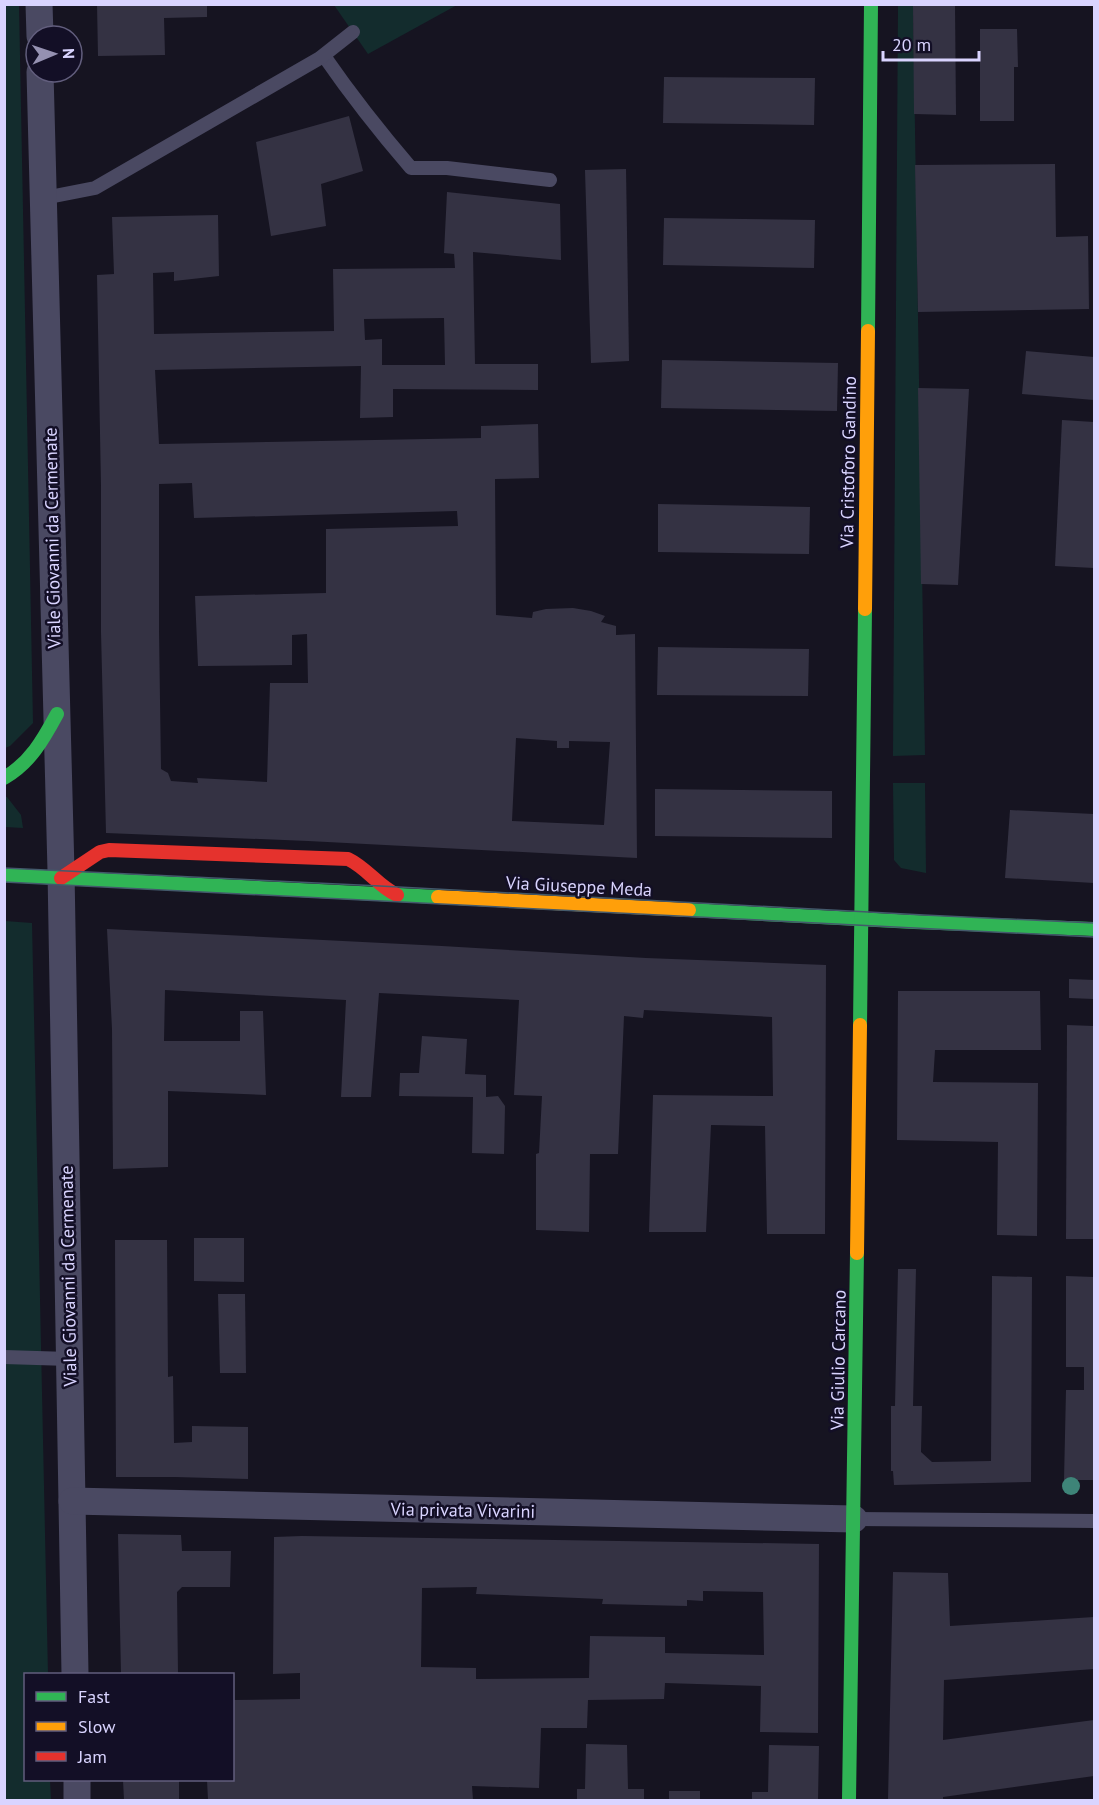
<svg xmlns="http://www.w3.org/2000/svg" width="1099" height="1805" font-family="'PT Sans',sans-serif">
<rect width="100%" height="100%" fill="#161421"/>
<g fill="#132c2d">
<polygon points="913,4 925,755 893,756 898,5"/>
<polygon points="19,5 33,723 10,746 5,748 4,5"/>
<polygon points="334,5 457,5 368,54"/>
<polygon points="893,783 925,783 926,873 901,868 894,860"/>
<polygon points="4,797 7,797 21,815 23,828 5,827"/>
<polygon points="5,921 32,923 48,1674 26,1674 26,1780 50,1780 51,1800 5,1800"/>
</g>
<g fill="#343243" fill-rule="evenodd">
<polygon points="97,4 207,4 207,17 164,18 165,55 98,56"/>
<polygon points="913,5 955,5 956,115 914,114"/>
<polygon points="980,29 1017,29 1018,67 1014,67 1014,121 980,121"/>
<polygon points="664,77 815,78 814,125 663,123"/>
<polygon points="349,116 363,171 321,184 326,226 271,236 256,142"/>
<polygon points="1055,164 1056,237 1088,236 1089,309 918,312 915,165"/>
<polygon points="626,169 629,361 591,363 585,170"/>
<path d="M447,192L560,204L561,260L473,252L475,364H538V390L393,389V417L360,418L361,366L155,370L159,444L481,438V426L538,424L539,478L495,479L496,615L532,618L533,612L546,609L573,608L591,611L605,616L601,622L616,626V635L635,634L637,858L308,841L106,833L101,632V486L97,275L114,274L112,217L218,215L219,276L174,281V272L153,273L154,334L334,331L333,269L455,268L454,254L444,253ZM444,318L445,365H382V339L365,340L364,319ZM192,483L194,518L457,511L458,526L326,529V593L195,596L198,666L292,665V635L307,634L308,683H270L267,782L197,778L198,783L171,781L168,773L161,769L159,631V484ZM516,738L557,741V748H569V741L610,742L604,825L512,821Z"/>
<polygon points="664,218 815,220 814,268 663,265"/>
<polygon points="1026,351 1094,357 1094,400 1022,394"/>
<polygon points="662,360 838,363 837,411 661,408"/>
<polygon points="918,388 969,389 958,585 921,584"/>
<polygon points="1062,420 1094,422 1094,568 1055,566"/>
<polygon points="658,504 810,507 809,554 658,552"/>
<polygon points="658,647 809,649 808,696 657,695"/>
<polygon points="655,789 832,791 832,838 655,836"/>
<polygon points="1010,810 1094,814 1094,883 1005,878"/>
<polygon points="107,929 442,946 646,958 826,965 825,1234 767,1234 765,1126 711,1125 706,1232 649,1232 653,1095 773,1096 772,1017 644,1010 643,1018 624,1016 618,1154 590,1154 589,1232 536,1230 536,1154 539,1153 542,1096 514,1095 519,1000 379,993 371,1097 341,1097 346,1000 165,990 164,1041 240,1041 240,1011 263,1011 266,1095 168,1091 168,1167 113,1169 112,1029"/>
<polygon points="1069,979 1094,980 1094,999 1069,998"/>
<polygon points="898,991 1040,991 1041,1050 935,1050 933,1082 1038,1083 1037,1236 997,1235 998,1142 897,1140"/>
<polygon points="1067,1025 1094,1026 1094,1239 1066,1239"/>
<polygon points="422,1036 467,1039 465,1074 486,1075 486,1097 498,1096 505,1106 504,1154 472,1153 473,1097 399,1096 400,1073 419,1073"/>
<polygon points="194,1238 244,1238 244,1282 194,1281"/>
<polygon points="115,1240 167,1240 168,1377 173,1376 174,1443 192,1442 192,1426 248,1427 248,1479 175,1477 116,1477"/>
<polygon points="898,1269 916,1269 913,1406 922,1406 921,1452 932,1462 991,1461 992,1276 1032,1277 1031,1482 894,1485 893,1471 891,1471 891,1406 895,1406"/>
<polygon points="1066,1276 1094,1277 1094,1480 1064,1480 1066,1390 1084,1390 1084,1367 1066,1367"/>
<polygon points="218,1294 245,1294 246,1373 220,1373"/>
<polygon points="118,1534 181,1535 182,1551 231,1551 230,1587 182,1587 177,1592 178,1674 121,1674"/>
<path d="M302,1536L819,1544L818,1733L760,1732L761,1686L665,1683L664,1699L588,1700L587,1728H541L539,1788L472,1786L473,1800H208L207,1780H232V1700L300,1699V1673L273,1674L274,1537ZM477,1587L476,1594L603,1599L602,1604L687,1606V1600L703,1601V1591L763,1592L764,1655L665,1653V1637L590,1636L589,1678L476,1679V1668L421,1667L422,1588Z"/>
<polygon points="893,1572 948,1573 950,1626 1094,1617 1094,1669 944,1680 943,1740 1094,1720 1094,1776 943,1797 943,1800 888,1800"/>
<polygon points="586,1744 627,1745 628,1789 644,1789 644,1800 577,1800 577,1789 585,1789"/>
<polygon points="769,1745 819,1746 818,1800 752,1800 752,1792 768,1792"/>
<polygon points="123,1780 179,1780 179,1800 124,1800"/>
<rect x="669" y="1791" width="31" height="9"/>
</g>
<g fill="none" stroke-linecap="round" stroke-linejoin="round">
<g stroke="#4a4962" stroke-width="14">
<path d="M324,56C351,95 380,132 411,168H447L550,180"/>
<polyline points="44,198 95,188 320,58 353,32"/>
<polyline points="4,1357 69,1359"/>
<polyline points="854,1519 1094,1521"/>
</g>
<g stroke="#4a4962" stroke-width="27">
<polyline points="39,4 40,36"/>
<polyline points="40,72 61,871 75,1674"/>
<polyline points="72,1501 854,1519"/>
<polyline points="77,1780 77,1800"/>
</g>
<g stroke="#30b455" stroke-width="14">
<polyline points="868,331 871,4"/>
<path d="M4,778C30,763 43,740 57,714"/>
<polyline points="4,875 438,897"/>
<polyline points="689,910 914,922 1094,929"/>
<polyline points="860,1025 865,609"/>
<polyline points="849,1800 857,1253"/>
</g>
<g stroke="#ff9f0a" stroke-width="14">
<polyline points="865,609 868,331"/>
<polyline points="438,897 689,910"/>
<polyline points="857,1253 860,1025"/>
</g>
<path stroke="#e5322d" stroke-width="14" d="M61,878L100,852L109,850L348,859C367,868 378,886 397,895"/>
<g stroke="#43596b" stroke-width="1.5">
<polyline points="4,868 380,886 924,915 1094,923"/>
<polyline points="4,882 1094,937"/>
</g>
</g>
<circle fill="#3e8478" cx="1071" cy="1486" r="9"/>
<g text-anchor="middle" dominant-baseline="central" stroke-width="5" stroke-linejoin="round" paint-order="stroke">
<g font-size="18" fill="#d9d4ff" stroke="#130f26">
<text transform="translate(848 462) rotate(-89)">Via Cristoforo Gandino</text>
<text transform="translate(52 538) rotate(-91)">Viale Giovanni da Cermenate</text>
<text transform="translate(579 886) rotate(3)">Via Giuseppe Meda</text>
<text transform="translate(68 1276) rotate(-91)">Viale Giovanni da Cermenate</text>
<text transform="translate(838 1360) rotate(-89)">Via Giulio Carcano</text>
<text transform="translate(463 1510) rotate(1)">Via privata Vivarini</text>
</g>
</g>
<rect width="1099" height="1805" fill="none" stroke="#d9d4ff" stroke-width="12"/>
<rect x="24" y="1673" width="210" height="108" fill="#130f26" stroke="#625e7d" stroke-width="1.5"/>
<rect x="36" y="1692" width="30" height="9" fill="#30b455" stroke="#625e7d" stroke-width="1.5"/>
<text x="78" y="1703" font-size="18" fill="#d9d4ff">Fast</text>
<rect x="36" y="1722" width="30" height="9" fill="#ff9f0a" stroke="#625e7d" stroke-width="1.5"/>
<text x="78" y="1733" font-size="18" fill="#d9d4ff">Slow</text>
<rect x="36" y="1752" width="30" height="9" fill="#e5322d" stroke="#625e7d" stroke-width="1.5"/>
<text x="78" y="1763" font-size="18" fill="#d9d4ff">Jam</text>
<g transform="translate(54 54) rotate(88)"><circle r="28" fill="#130f26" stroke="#625e7d" stroke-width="1.5"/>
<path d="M0-4.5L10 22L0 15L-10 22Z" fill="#9591b1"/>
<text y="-9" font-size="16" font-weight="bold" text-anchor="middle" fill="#d9d4ff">N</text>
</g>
<path d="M883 51v9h96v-9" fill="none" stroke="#d9d4ff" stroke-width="3"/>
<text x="892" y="51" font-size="18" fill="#d9d4ff" stroke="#130f26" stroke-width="4.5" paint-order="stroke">20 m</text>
</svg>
